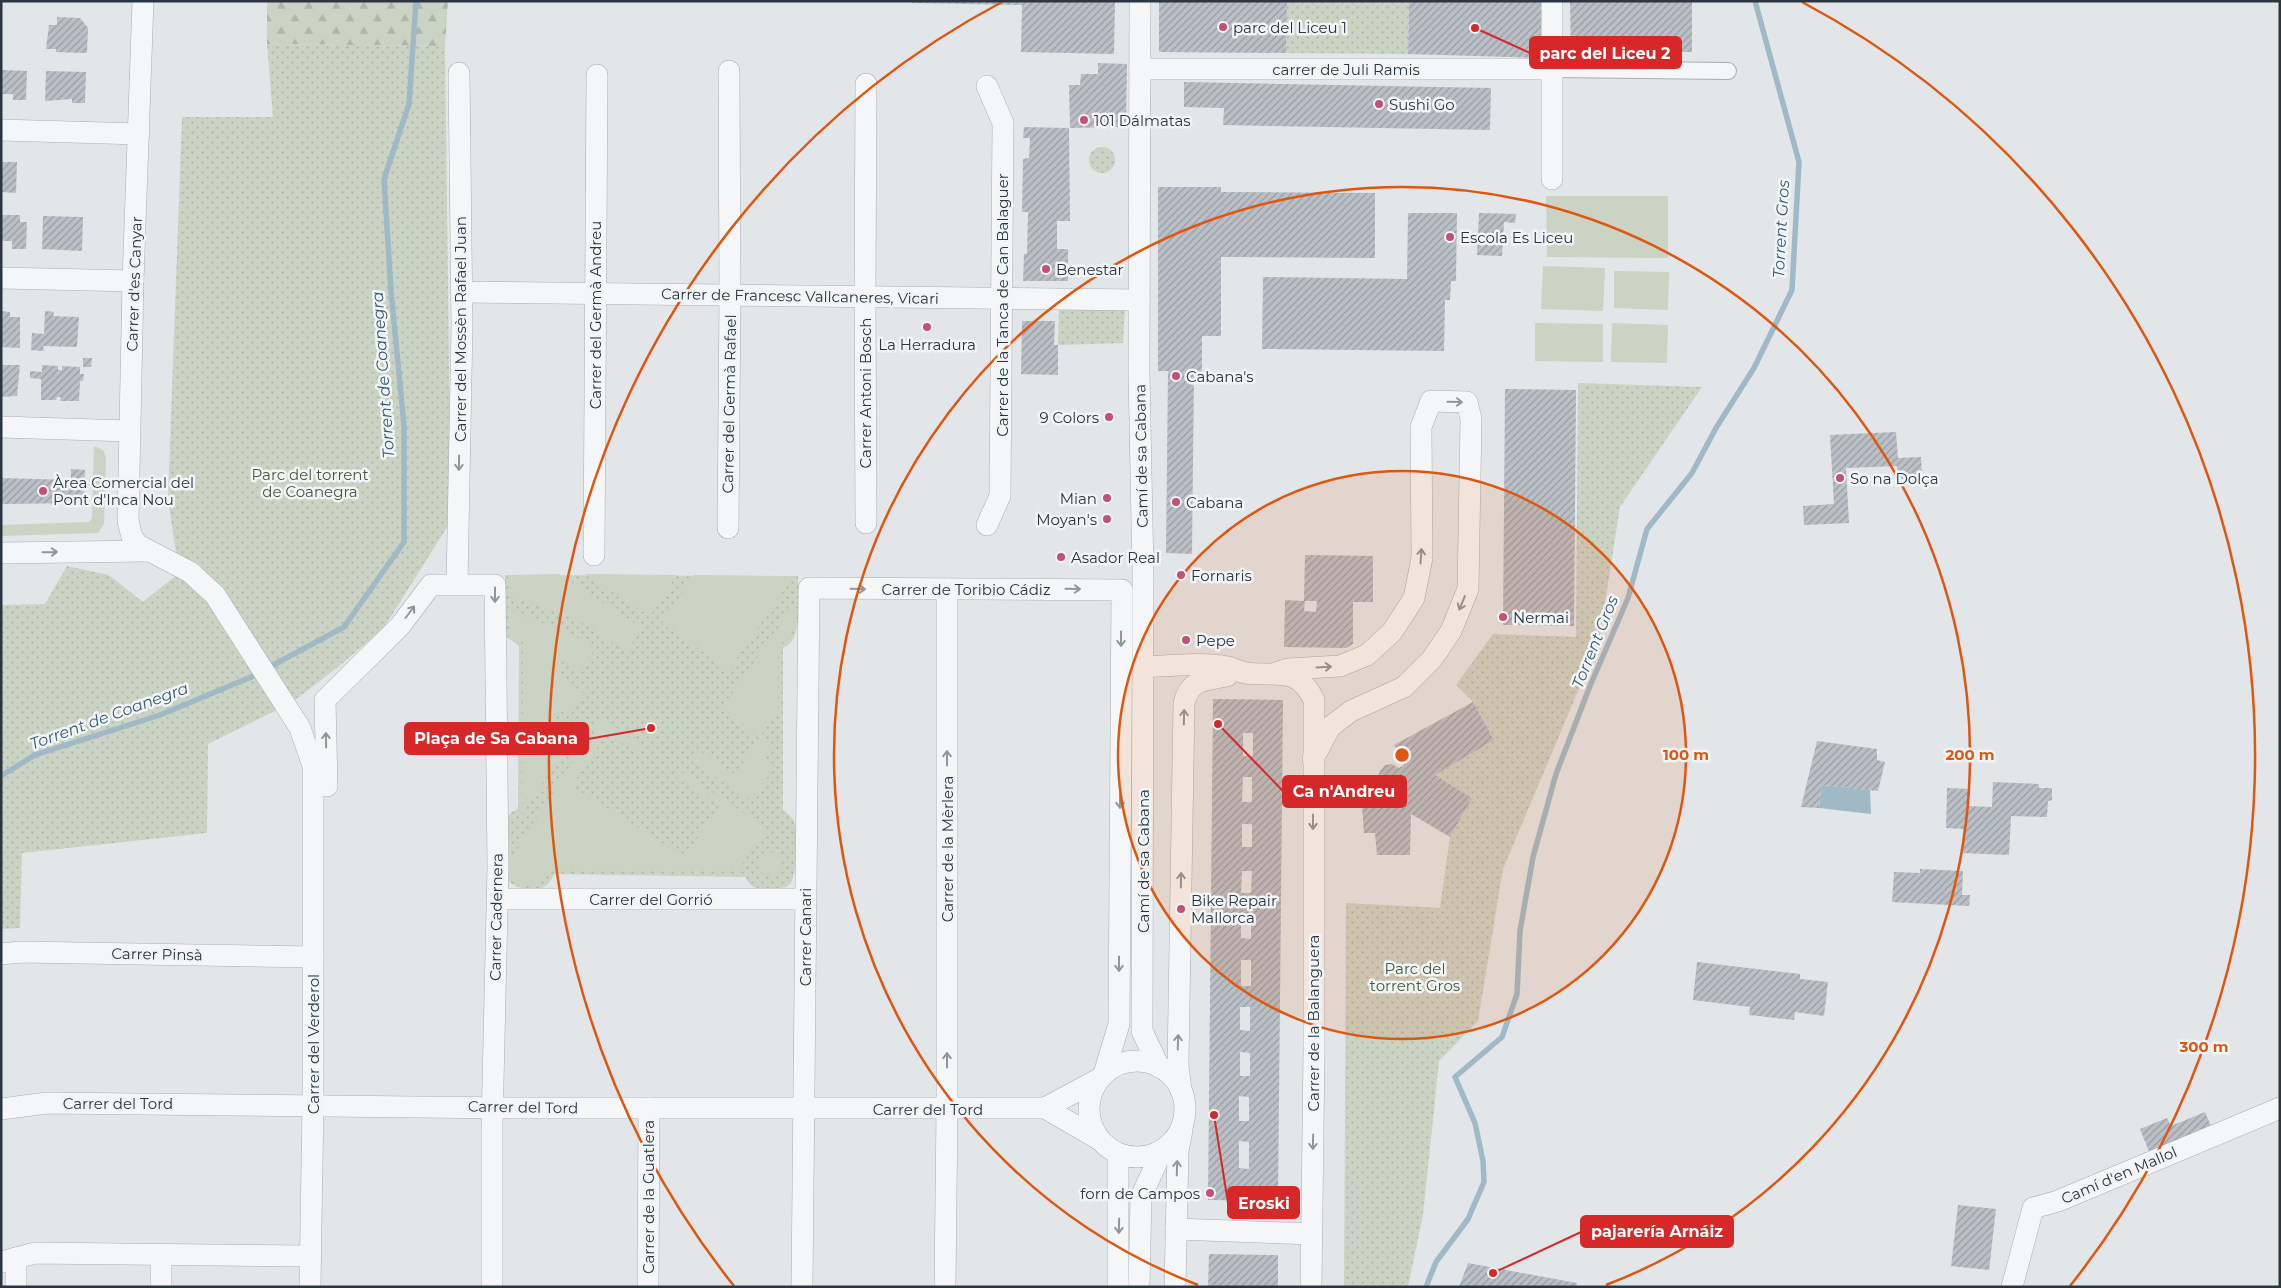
<svg xmlns="http://www.w3.org/2000/svg" width="2281" height="1288" font-family="Montserrat,sans-serif">
<defs>
<pattern id="forest-firs" width="22" height="20" patternUnits="userSpaceOnUse" patternTransform="scale(1.25)"><rect width="22" height="20" fill="#cad3c4"/><path d="M5 1l3.5 6h-7zM16 11l3.5 6h-7z" fill="#aeb6a9"/></pattern>
<pattern id="park-dots" width="8" height="8" patternUnits="userSpaceOnUse" patternTransform="scale(1.25)"><rect width="8" height="8" fill="#cad3c4"/><path d="M2 2h.1M6 6h.1" fill="none" stroke="#aeb6a9" stroke-width="1.8" stroke-linecap="round"/></pattern>
<pattern id="building-hatch" width="6" height="6" patternUnits="userSpaceOnUse" patternTransform="scale(1.25)"><rect width="6" height="6" fill="#bac0c6"/><path d="M-1 1l2-2M0 6l6-6M5 7l2-2" fill="none" stroke="#979da2"/></pattern>
</defs>
<rect width="100%" height="100%" fill="#e2e6e9"/>
<polygon fill="url(#forest-firs)" points="267,1 448,1 445,46 267,44"/>
<g fill="url(#park-dots)">
<polygon points="1287,1 1409,1 1408,54 1286,53"/>
<polygon points="267,44 445,46 451,521 383,629 338,667 291,703 208,744 207,833 22,853 20,928 1,929 1,605 45,604 67,566 109,575 143,602 179,573 168,499 182,117 273,117"/>
<circle cx="1102" cy="160" r="13"/>
<polygon points="1059,308 1125,308 1123,343 1058,345"/>
<polygon points="1578,383 1702,387 1620,507 1599,641 1503,869 1478,1021 1439,1061 1423,1215 1408,1287 1344,1287 1346,903 1440,908 1450,837 1472,798 1435,775 1494,740 1473,702 1456,685 1493,634 1576,637"/>
<path d="M505,575L798,576C798,595 804,641 783,648V810C787,813 791,816 794,821C799,832 798,877 789,885C782,890 774,889 766,889C754,889 751,887 745,877L554,874C552,879 549,884 544,887C532,893 513,888 505,878V819L512,812L518,809L519,646L507,637L505,630Z"/>
</g>
<g fill="#cad3c4">
<polygon points="1546,196 1668,196 1668,258 1547,257"/>
<polygon points="1543,266 1605,268 1603,311 1541,309"/>
<polygon points="1614,271 1669,272 1668,310 1614,308"/>
<polygon points="1535,323 1603,324 1603,362 1535,361"/>
<polygon points="1612,323 1668,325 1667,363 1611,362"/>
<polygon points="94,446 103,450 106,457 104,524 98,533 1,536 1,525 89,522 92,518"/>
<polygon points="559,574 642,628 627,652 580,621 509,595 508,575"/>
<polygon points="585,574 677,575 650,616"/>
<polygon points="694,575 793,576 729,670 662,623"/>
<path d="M793,606C793,622 797,638 778,644V710L759,738L721,710Z"/>
<path d="M509,610L572,634L595,649L579,672L562,660L560,677L584,693L569,716L558,709L555,724L573,735L522,815L523,642C507,637 509,624 509,610Z"/>
<polygon points="601,720 641,746 637,752 607,733 603,738 593,731"/>
<path d="M589,736L600,743L572,786L685,858L719,806L676,777L680,771L767,828L738,870L549,869C546,887 514,890 508,876C507,872 507,867 507,864Z"/>
<polygon points="760,738 770,746 762,757 775,766 751,800 691,761 699,750 735,775"/>
<circle cx="770" cy="864" r="12"/>
</g>
<polygon fill="#a0b9c7" points="1822,785 1870,790 1871,814 1819,808"/>
<g fill="none" stroke-linecap="round" stroke-linejoin="round">
<g stroke="#a0b9c7" stroke-width="5.5">
<polyline points="1,776 35,755 160,715 251,677 344,627 404,542 404,425 391,291 384,179 409,104 416,1"/>
<polyline points="1426,1287 1436,1262 1468,1219 1484,1182 1483,1161 1475,1123 1455,1077 1502,1037 1517,994 1520,931 1533,857 1556,774 1590,686 1628,598 1647,529 1692,473 1716,428 1754,368 1792,290 1799,162 1755,1"/>
</g>
</g>
<g fill="url(#building-hatch)" fill-rule="evenodd">
<polygon points="912,1 1115,1 1114,54 1021,52 1022,5 912,3"/>
<polygon points="1159,1 1287,1 1286,53 1159,52"/>
<polygon points="1409,1 1542,1 1540,58 1408,54"/>
<polygon points="1570,1 1692,1 1692,52 1571,53"/>
<polygon points="57,17 80,18 88,28 87,53 56,52 56,49 46,49 49,25 57,25"/>
<polygon points="1098,63 1127,64 1126,127 1070,128 1069,85 1080,85 1081,74 1098,74"/>
<polygon points="1,70 27,71 26,100 13,100 13,94 1,94"/>
<polygon points="46,71 86,72 85,103 72,103 72,99 45,101"/>
<polygon points="1184,82 1491,88 1490,130 1223,125 1224,108 1184,107"/>
<polygon points="1024,127 1069,128 1070,221 1057,221 1057,249 1068,249 1068,281 1023,281 1024,254 1027,254 1028,212 1022,212 1023,159 1029,158 1030,138 1023,138"/>
<polygon points="1,162 17,162 16,193 1,192"/>
<polygon points="1158,187 1221,187 1221,192 1375,193 1375,258 1221,257 1221,336 1202,336 1202,371 1194,371 1192,554 1166,553 1168,371 1158,371"/>
<polygon points="1408,213 1457,213 1456,281 1451,281 1450,300 1445,300 1444,351 1262,349 1263,277 1407,279"/>
<polygon points="1479,213 1516,214 1515,223 1504,222 1502,256 1477,255"/>
<polygon points="1,215 20,215 20,222 27,222 26,249 12,249 12,241 1,241"/>
<polygon points="43,216 83,217 82,251 42,249"/>
<polygon points="1,311 10,312 10,317 20,317 20,348 1,347"/>
<polygon points="45,311 54,312 53,316 79,317 77,347 43,346 44,351 31,350 32,333 44,334"/>
<polygon points="1022,321 1055,321 1054,345 1058,345 1058,375 1021,374"/>
<polygon points="83,358 92,358 91,367 83,367"/>
<polygon points="1,365 20,365 17,396 1,397"/>
<polygon points="42,365 58,366 58,370 62,370 62,366 80,367 80,374 84,374 83,381 80,381 79,401 60,401 61,397 57,397 56,400 41,400 41,379 30,378 30,371 42,372"/>
<polygon points="1505,389 1576,390 1574,626 1503,625"/>
<polygon points="1896,432 1898,458 1921,457 1922,478 1898,479 1897,466 1846,468 1849,523 1804,525 1803,506 1834,504 1830,435"/>
<polygon points="71,469 85,470 84,503 1,504 1,478 71,480"/>
<path d="M1305,555L1373,556V602H1353V644L1346,648L1284,647L1285,600L1304,601ZM1305,601H1317L1316,612L1304,611Z"/>
<path d="M1213,699L1283,700L1278,1201L1208,1200ZM1243,733H1253V756H1243ZM1243,777H1252V802H1242ZM1242,824H1252V847H1242ZM1242,871H1252L1251,893H1241ZM1241,916H1251V939L1241,938ZM1241,960H1251V986H1241ZM1240,1007H1250V1031L1240,1030ZM1240,1052L1250,1053V1076H1240ZM1239,1096L1249,1097V1121H1239ZM1239,1141L1249,1142V1169L1239,1168Z"/>
<polygon points="1473,702 1494,740 1435,775 1472,798 1450,837 1411,814 1410,855 1377,855 1375,833 1364,833 1361,794 1388,793 1388,786 1378,776 1380,771 1385,765 1392,764 1399,768 1404,765 1394,745"/>
<polygon points="1817,741 1877,749 1877,760 1885,762 1878,791 1822,785 1819,808 1801,807"/>
<polygon points="1993,782 2039,784 2039,788 2052,788 2052,800 2048,801 2047,817 2011,816 2009,855 1962,853 1963,829 1946,828 1947,788 1970,789 1969,806 1992,807"/>
<polygon points="1920,869 1963,871 1962,895 1970,895 1969,906 1892,902 1894,872 1920,873"/>
<polygon points="1697,962 1800,974 1800,979 1828,982 1824,1016 1795,1012 1794,1020 1749,1015 1750,1007 1693,1000"/>
<polygon points="2205,1112 2212,1128 2150,1154 2140,1129 2167,1118 2171,1126"/>
<polygon points="1958,1205 1996,1209 1989,1270 1951,1266"/>
<polygon points="1209,1254 1278,1255 1278,1287 1208,1287"/>
<polygon points="1468,1263 1577,1283 1576,1287 1459,1287"/>
</g>
<g fill="none" stroke-linecap="round" stroke-linejoin="round">
<g stroke="#a7aeb3" stroke-width="18">
<polyline id="pedestrian" points="1552,69 1728,71"/>
</g>
<g stroke="#a7aeb3" stroke-width="22">
<g id="minor">
<polyline points="143,1 133,281 128,521 132,537 138,545 190,572 215,595 300,728 313,766 313,1104 310,1287"/>
<polyline points="1140,1 1139,373 1143,572 1142,1031 1159,1067"/>
<polyline points="1140,69 1552,69"/>
<polyline points="866,84 865,297 866,523"/>
<polyline points="1,130 139,134"/>
<polyline points="1552,179 1552,1"/>
<polyline points="1,278 133,281"/>
<polyline points="462,292 1139,300"/>
<polyline points="1,427 129,431"/>
<polyline points="987,525 1000,496 1003,123 987,86"/>
<polyline points="728,528 730,295 729,71"/>
<polyline points="1,553 146,551"/>
<polyline points="594,555 597,75"/>
<polyline points="457,584 462,326 459,73"/>
<path d="M1143,667C1166,666 1206,662 1227,667C1234,668 1239,672 1246,673C1277,677 1297,665 1314,700V1051L1311,1287"/>
<polyline points="1276,673 1288,669 1340,666 1367,655 1392,632 1414,598 1422,558 1421,427 1431,401 1467,402 1471,419 1468,589 1451,631 1432,659 1404,687 1351,711 1330,727 1313,759"/>
<polyline points="327,786 325,700 400,626 431,585 495,585 498,867 492,1126 492,1287"/>
<polyline points="497,899 805,899"/>
<polyline points="1,954 21,952 313,957"/>
<circle cx="1137" cy="1109" r="48"/>
<path d="M1181,1091L1178,1065L1184,703C1190,679 1205,680 1227,676"/>
<polyline points="1045,1108 1099,1079"/>
<polyline points="1,1109 47,1103 516,1108 1045,1108 1100,1140"/>
<polyline points="1118,1160 1118,1287"/>
<polyline points="1176,1229 1311,1234"/>
<polyline points="1,1262 35,1253 310,1256"/>
<polyline points="16,1287 16,1258"/>
<polyline points="161,1287 161,1256"/>
<polyline points="648,1287 649,1108"/>
<polyline points="802,1287 809,588 1122,590 1119,1024 1104,1074"/>
<polyline points="945,1287 947,1109 947,589"/>
<polyline points="1139,1287 1141,1197 1162,1151"/>
<polyline points="1175,1287 1178,1151 1182,1130"/>
<polyline points="2012,1287 2033,1208 2058,1201 2280,1108"/>
</g>
</g>
<use href="#pedestrian" stroke="#f5f6f8" stroke-width="16"/>
<use href="#minor" stroke="#f5f6f8" stroke-width="21"/>
</g>
<defs><path id="oneway-shaft" d="M-6 0H5M1.5-3L5.5 0L1.5 3" fill="none" stroke-width="1.6" stroke-linecap="round" stroke-linejoin="round" transform="scale(1.25)"/></defs>
<g stroke="#90969c">
<use href="#oneway-shaft" transform="translate(1455 402) rotate(1)"/>
<use href="#oneway-shaft" transform="translate(459 463) rotate(91)"/>
<use href="#oneway-shaft" transform="translate(50 552) rotate(-1)"/>
<use href="#oneway-shaft" transform="translate(1421 556) rotate(-86)"/>
<use href="#oneway-shaft" transform="translate(858 589) rotate(1)"/>
<use href="#oneway-shaft" transform="translate(1073 589) rotate(1)"/>
<use href="#oneway-shaft" transform="translate(495 595) rotate(90)"/>
<use href="#oneway-shaft" transform="translate(1462 603) rotate(112)"/>
<use href="#oneway-shaft" transform="translate(410 612) rotate(-53)"/>
<use href="#oneway-shaft" transform="translate(1121 639) rotate(90)"/>
<use href="#oneway-shaft" transform="translate(1324 667) rotate(-3)"/>
<use href="#oneway-shaft" transform="translate(1184 717) rotate(-89)"/>
<use href="#oneway-shaft" transform="translate(326 740) rotate(-91)"/>
<use href="#oneway-shaft" transform="translate(947 758) rotate(-90)"/>
<use href="#oneway-shaft" transform="translate(1120 801) rotate(90)"/>
<use href="#oneway-shaft" transform="translate(1313 822) rotate(90)"/>
<use href="#oneway-shaft" transform="translate(1181 880) rotate(-89)"/>
<use href="#oneway-shaft" transform="translate(1119 964) rotate(90)"/>
<use href="#oneway-shaft" transform="translate(1178 1042) rotate(-88)"/>
<use href="#oneway-shaft" transform="translate(947 1060) rotate(-90)"/>
<use href="#oneway-shaft" transform="translate(1313 1142) rotate(91)"/>
<use href="#oneway-shaft" transform="translate(1177 1168) rotate(-88)"/>
<use href="#oneway-shaft" transform="translate(1119 1226) rotate(91)"/>
</g>
<circle cx="1402" cy="755" r="284" fill="#df570f" fill-opacity=".12"/>
<g fill="none" stroke="#df570f" stroke-width="2.5">
<circle cx="1402" cy="755" r="284"/>
<path d="M1198 1285A568 568 0 1 1 1606 1285"/>
<path d="M734 1286A853 853 0 0 1 1002 2M1802 2A853 853 0 0 1 2070 1286"/>
</g>
<g fill="#c45175" stroke="#f2f5f7" stroke-width="2">
<circle cx="1223" cy="27" r="5"/>
<circle cx="1379" cy="104" r="5"/>
<circle cx="1084" cy="120" r="5"/>
<circle cx="1450" cy="237" r="5"/>
<circle cx="1046" cy="269" r="5"/>
<circle cx="927" cy="327" r="5"/>
<circle cx="1176" cy="376" r="5"/>
<circle cx="1109" cy="417" r="5"/>
<circle cx="1840" cy="478" r="5"/>
<circle cx="43" cy="491" r="5"/>
<circle cx="1107" cy="498" r="5"/>
<circle cx="1176" cy="502" r="5"/>
<circle cx="1107" cy="519" r="5"/>
<circle cx="1061" cy="557" r="5"/>
<circle cx="1181" cy="575" r="5"/>
<circle cx="1503" cy="617" r="5"/>
<circle cx="1186" cy="640" r="5"/>
<circle cx="1181" cy="909" r="5"/>
<circle cx="1210" cy="1193" r="5"/>
</g>
<g text-anchor="middle" dominant-baseline="central" stroke-width="5" stroke-linejoin="round" paint-order="stroke">
<g font-size="15" fill="#2b3640" stroke="#f2f5f7" text-anchor="start">
<text x="1233" y="27">parc del Liceu 1</text>
<text x="1389" y="104">Sushi Go</text>
<text x="1094" y="120">101 Dálmatas</text>
<text x="1460" y="237">Escola Es Liceu</text>
<text x="1056" y="269">Benestar</text>
<text x="927" y="344" text-anchor="middle">La Herradura</text>
<text x="1186" y="376">Cabana's</text>
<text x="1099" y="417" text-anchor="end">9 Colors</text>
<text x="1850" y="478">So na Dolça</text>
<text x="53" y="482">Àrea Comercial del<tspan x="53" dy="17">Pont d'Inca Nou</tspan></text>
<text x="1097" y="498" text-anchor="end">Mian</text>
<text x="1186" y="502">Cabana</text>
<text x="1097" y="519" text-anchor="end">Moyan's</text>
<text x="1071" y="557">Asador Real</text>
<text x="1191" y="575">Fornaris</text>
<text x="1513" y="617">Nermai</text>
<text x="1196" y="640">Pepe</text>
<text x="1191" y="900">Bike Repair<tspan x="1191" dy="17">Mallorca</tspan></text>
<text x="1200" y="1193" text-anchor="end">forn de Campos</text>
</g>
<g font-size="15" fill="#2b3640" stroke="#f2f5f7">
<text x="1346" y="69">carrer de Juli Ramis</text>
<text transform="translate(134 284) rotate(-88)">Carrer d'es Canyar</text>
<text transform="translate(800 296) rotate(1)">Carrer de Francesc Vallcaneres, Vicari</text>
<text transform="translate(1002 305) rotate(-90)">Carrer de la Tanca de Can Balaguer</text>
<text transform="translate(595 315) rotate(-90)">Carrer del Germà Andreu</text>
<text transform="translate(460 329) rotate(-90)">Carrer del Mossèn Rafael Juan</text>
<text transform="translate(865 393) rotate(-90)">Carrer Antoni Bosch</text>
<text transform="translate(729 404) rotate(-89)">Carrer del Germà Rafael</text>
<text transform="translate(1141 456) rotate(-91)">Camí de sa Cabana</text>
<text x="966" y="589">Carrer de Toribio Cádiz</text>
<text transform="translate(947 849) rotate(-90)">Carrer de la Mèrlera</text>
<text transform="translate(1143 861) rotate(-90)">Camí de sa Cabana</text>
<text x="651" y="899">Carrer del Gorrió</text>
<text transform="translate(496 917) rotate(-89)">Carrer Cadernera</text>
<text transform="translate(805 937) rotate(-90)">Carrer Canari</text>
<text transform="translate(157 954) rotate(1)">Carrer Pinsà</text>
<text transform="translate(1313 1023) rotate(-90)">Carrer de la Balanguera</text>
<text transform="translate(313 1044) rotate(-90)">Carrer del Verderol</text>
<text x="118" y="1103">Carrer del Tord</text>
<text transform="translate(523 1107) rotate(1)">Carrer del Tord</text>
<text x="928" y="1109">Carrer del Tord</text>
<text transform="translate(2119 1175) rotate(-23)">Camí d'en Mallol</text>
<text transform="translate(648 1197) rotate(-90)">Carrer de la Guatlera</text>
</g>
<g font-size="15" fill="#455b3a" stroke="#f2f5f7">
<text x="310" y="474">Parc del torrent<tspan x="310" dy="17">de Coanegra</tspan></text>
<text x="1415" y="968">Parc del<tspan x="1415" dy="17">torrent Gros</tspan></text>
</g>
<g font-size="16" font-style="italic" fill="#385b71" stroke="#f2f5f7">
<text transform="translate(1781 229) rotate(-87)">Torrent Gros</text>
<text transform="translate(383 375) rotate(-94)">Torrent de Coanegra</text>
<text transform="translate(1595 642) rotate(-68)">Torrent Gros</text>
<text transform="translate(109 716) rotate(-20)">Torrent de Coanegra</text>
</g>
</g>
<circle cx="1402" cy="755" r="8" fill="#df570f" stroke="#f2f5f7" stroke-width="2.5"/>
<g font-size="15" text-anchor="middle" font-weight="bold" fill="#df570f" stroke="#f2f5f7" stroke-width="5" stroke-linejoin="round" paint-order="stroke">
<text x="1686" y="760">100 m</text>
<text x="1970" y="760">200 m</text>
<text x="2204" y="1052">300 m</text>
</g>
<path fill="none" stroke="#d62828" stroke-width="2" d="M1475 28L1530 53M651 728L588 739M1218 724L1283 791M1214 1115L1228 1203M1493 1273L1581 1232"/>
<g fill="#d62828" stroke="#f2f5f7" stroke-width="2">
<circle cx="1475" cy="28" r="5"/>
<circle cx="651" cy="728" r="5"/>
<circle cx="1218" cy="724" r="5"/>
<circle cx="1214" cy="1115" r="5"/>
<circle cx="1493" cy="1273" r="5"/>
</g>
<g fill="#d62828" stroke="#d62828" stroke-width="2">
<rect x="1530" y="37" width="151" height="31" rx="5"/>
<rect x="405" y="723" width="183" height="31" rx="5"/>
<rect x="1283" y="776" width="123" height="31" rx="5"/>
<rect x="1228" y="1187" width="71" height="31" rx="5"/>
<rect x="1581" y="1216" width="152" height="31" rx="5"/>
</g>
<g font-size="16" text-anchor="middle" font-weight="bold" fill="#fff">
<text x="1605" y="59">parc del Liceu 2</text>
<text x="496" y="744">Plaça de Sa Cabana</text>
<text x="1344" y="797">Ca n'Andreu</text>
<text x="1264" y="1209">Eroski</text>
<text x="1657" y="1237">pajarería Arnáiz</text>
</g>
<rect width="2281" height="1288" fill="none" stroke="#2b3640" stroke-width="5"/>
</svg>
